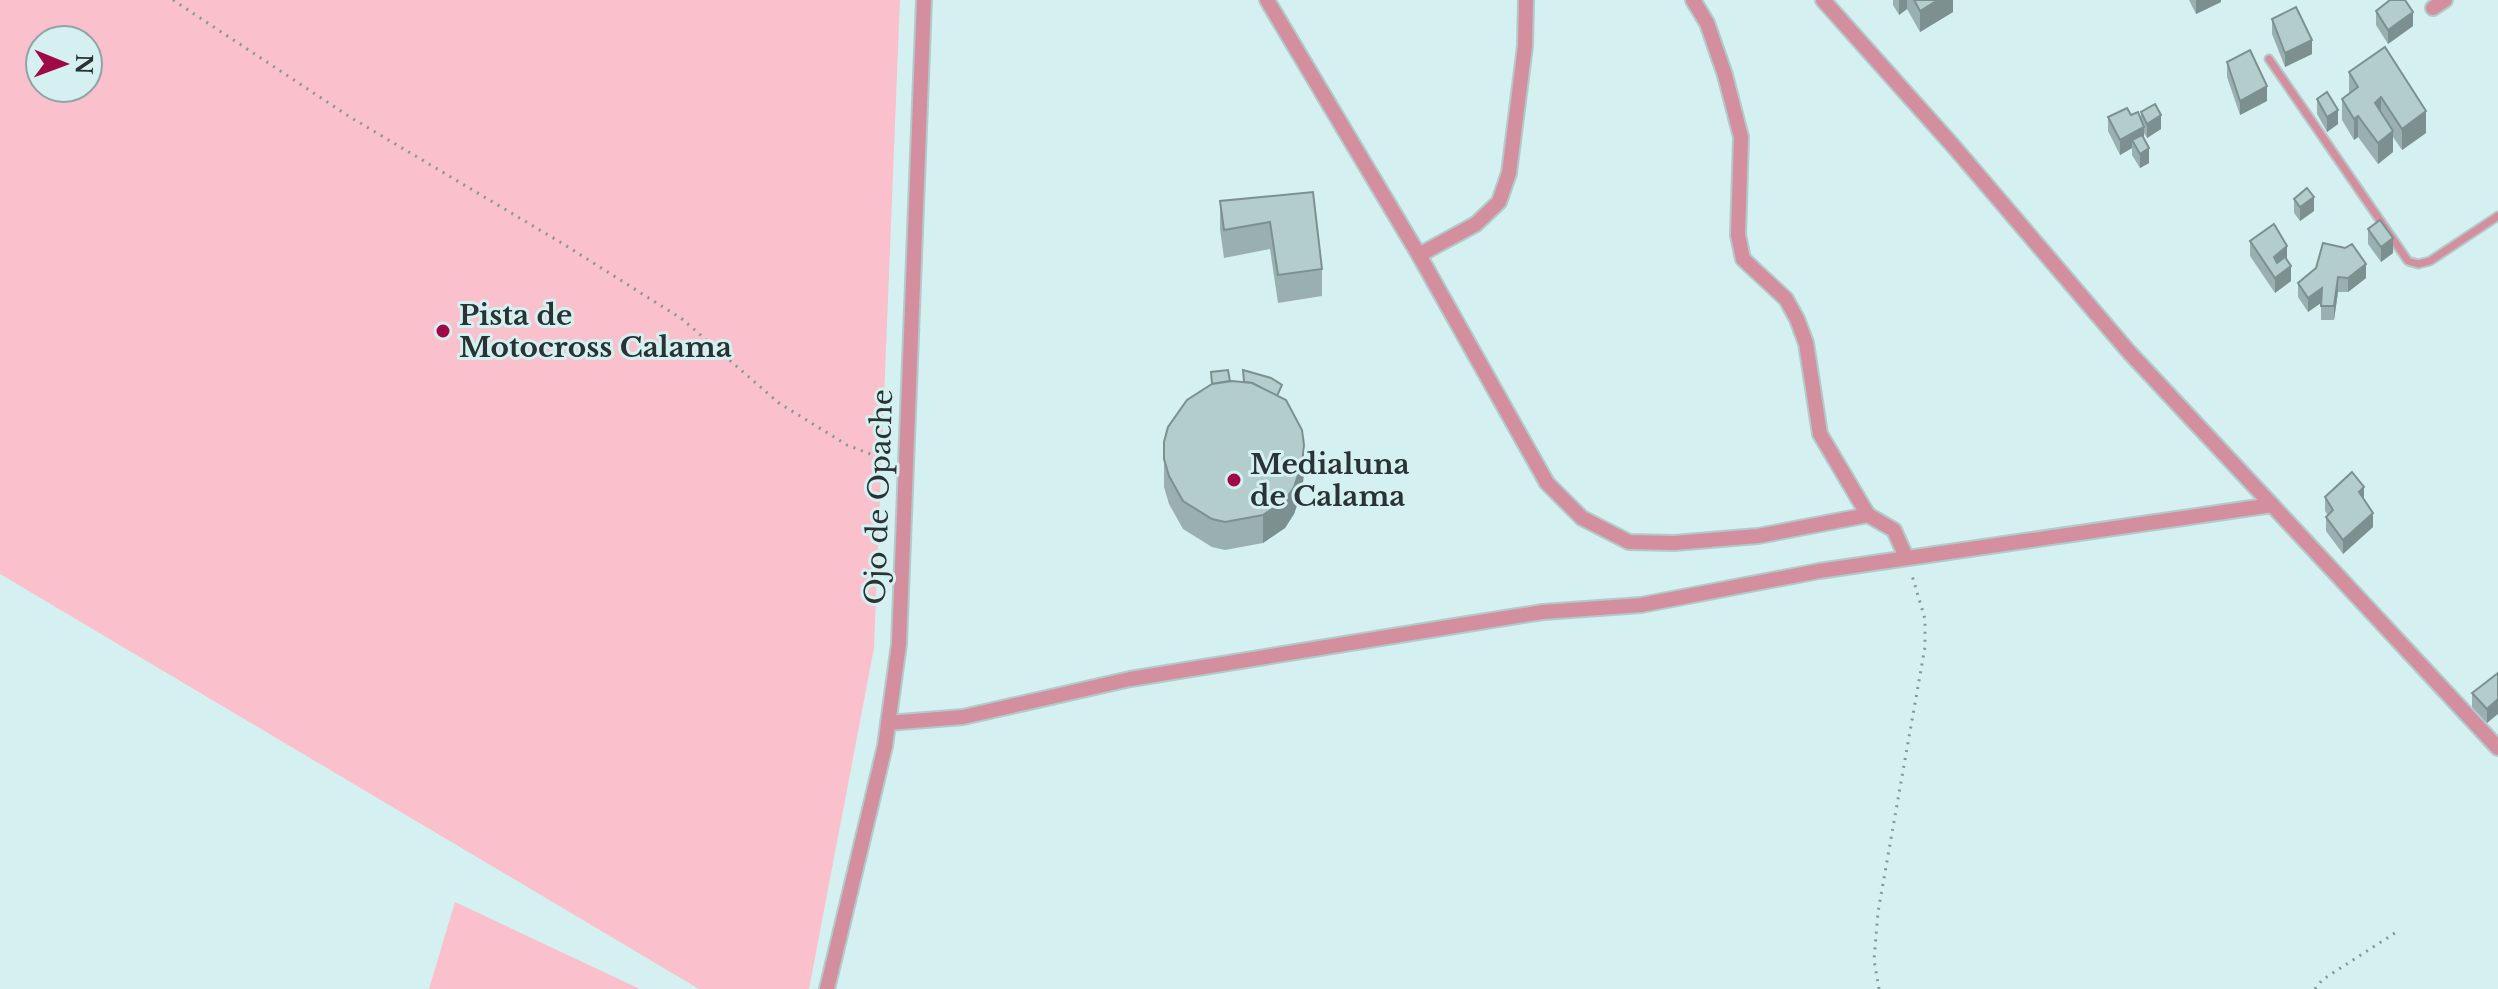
<svg xmlns="http://www.w3.org/2000/svg" width="2498" height="989" font-family="'Libre Baskerville',serif">
<rect width="100%" height="100%" fill="#d5f0f0"/>
<g fill="#fac0cb" fill-rule="evenodd">
<path d="M0,0H900L874,648L809,989H699L0,574ZM88,40V88H40V40Z"/>
<polygon points="455,902 640,989 429,989"/>
</g>
<g fill="none" stroke-linecap="round" stroke-linejoin="round">
<g stroke="#b3caca" stroke-width="11">
<polyline id="lane" points="2269,59 2408,261 2418,264 2430,261 2498,216"/>
</g>
<g stroke="#b3caca" stroke-width="18">
<g id="street">
<polyline points="1267,0 1419,255 1547,483 1582,518 1629,542 1674,543 1758,536 1868,515 1894,530 1906,557"/>
<polyline points="1693,0 1707,23 1725,75 1741,137 1738,235 1743,259 1786,299 1797,319 1806,343 1820,434 1868,515"/>
<polyline points="1823,0 1955,148 2129,352 2272,505"/>
<polyline points="2433,8 2445,0"/>
<polyline points="1419,255 1476,224 1499,202 1509,173 1525,46 1526,0"/>
<polyline points="888,723 963,717 1130,679 1461,625 1543,612 1641,605 1819,571 2272,505 2498,748"/>
<polyline points="827,989 885,746 899,644 924,0"/>
</g>
</g>
<g stroke="#849797" stroke-width="3" stroke-dasharray="2 6" stroke-linecap="butt">
<polyline points="173,0 350,117 565,245 682,319 779,403 847,445 891,462"/>
<polyline points="1879,989 1874,960 1878,912 1925,647 1925,619 1911,572"/>
<polyline points="2315,989 2322,980 2398,931"/>
</g>
<use href="#lane" stroke="#d38f9d" stroke-width="7"/>
<use href="#street" stroke="#d38f9d" stroke-width="14"/>
</g>
<g fill="#9ab0b0">
<polygon points="1893,0 1953,0 1953,12 1920,32 1907,9 1899,15 1893,5"/>
<polygon points="2189,0 2221,0 2221,2 2196,14"/>
<polygon points="2376,11 2413,26 2388,44 2376,25"/>
<polygon points="2272,19 2312,54 2285,67 2272,34"/>
<polygon points="2227,62 2267,101 2240,115 2227,77"/>
<polygon points="2349,72 2426,133 2402,150 2393,137 2393,152 2378,164 2358,137 2354,140 2342,120 2342,99 2349,94"/>
<polygon points="2317,99 2338,124 2327,132 2317,114"/>
<polygon points="2141,112 2161,129 2147,138 2144,133 2144,140 2149,163 2140,168 2132,155 2132,148 2120,155 2108,131 2108,117 2131,115 2141,119"/>
<polygon points="1313,192 1322,269 1322,296 1278,303 1270,249 1224,258 1220,229 1220,201"/>
<polygon points="2294,199 2314,211 2300,221 2294,213"/>
<polygon points="2368,229 2393,253 2381,262 2368,244"/>
<polygon points="2250,241 2287,260 2291,281 2275,293 2250,256"/>
<polygon points="2316,268 2366,278 2348,292 2338,292 2334,320 2321,320 2321,303 2308,312 2298,297 2298,283"/>
<polygon points="1211,372 1230,381 1282,398 1304,473 1302,491 1294,514 1285,528 1263,543 1225,550 1212,547 1183,529 1169,504 1164,487 1164,442 1211,385"/>
<polygon points="2325,497 2364,499 2373,527 2343,554 2326,531 2326,517 2328,515 2325,511"/>
<polygon points="2498,673 2487,723 2472,707 2472,693"/>
</g>
<g fill="#7d9090">
<polygon points="1899,0 1907,0 1907,9 1899,15"/>
<polygon points="1938,0 1953,0 1953,12 1920,32 1920,11"/>
<polygon points="2196,0 2221,0 2221,2 2196,14"/>
<polygon points="2413,12 2413,26 2388,44 2388,30"/>
<polygon points="2312,40 2312,54 2285,67 2285,53"/>
<polygon points="2267,86 2267,101 2240,115 2240,101"/>
<polygon points="2381,97 2381,119 2375,103"/>
<polygon points="2338,110 2338,124 2327,132 2327,117"/>
<polygon points="2426,111 2426,133 2402,150 2402,129"/>
<polygon points="2161,115 2161,129 2147,138 2147,124"/>
<polygon points="2358,116 2358,137 2354,140 2354,119"/>
<polygon points="2144,127 2144,141 2132,140 2132,148 2120,155 2120,140"/>
<polygon points="2393,131 2393,152 2378,164 2378,143"/>
<polygon points="2149,148 2149,163 2140,168 2140,154"/>
<polygon points="2314,197 2314,211 2300,221 2300,207"/>
<polygon points="2393,238 2393,253 2381,262 2381,247"/>
<polygon points="2287,246 2287,260 2274,271 2274,257"/>
<polygon points="2366,264 2366,278 2348,292 2348,278"/>
<polygon points="2291,266 2291,281 2275,293 2275,278"/>
<polygon points="2338,277 2338,292 2334,320 2334,306"/>
<polygon points="2322,288 2322,302 2308,312 2308,298"/>
<polygon points="1304,445 1304,473 1302,491 1294,514 1285,528 1263,543 1263,515"/>
<polygon points="2364,487 2364,501 2359,492"/>
<polygon points="2373,513 2373,527 2343,554 2343,540"/>
<polygon points="2498,699 2498,714 2487,723 2487,709"/>
</g>
<g fill="#b3cdcd" stroke="#7d9090" stroke-width="2">
<polygon points="1914,0 1938,0 1920,11"/>
<polygon points="2390,0 2405,0 2413,12 2388,30 2376,11"/>
<polygon points="2296,7 2312,40 2285,53 2272,19"/>
<polygon points="2385,47 2426,111 2402,129 2381,97 2375,103 2393,131 2378,143 2358,116 2354,119 2342,99 2358,87 2349,72"/>
<polygon points="2250,50 2267,86 2240,101 2227,62"/>
<polygon points="2327,92 2338,110 2327,117 2317,99"/>
<polygon points="2155,104 2161,115 2147,124 2141,112"/>
<polygon points="2127,108 2131,115 2138,112 2144,127 2120,140 2108,117"/>
<polygon points="2142,135 2149,148 2140,154 2132,140"/>
<polygon points="2307,188 2314,197 2300,207 2294,199"/>
<polygon points="1313,192 1322,269 1278,275 1270,222 1224,230 1220,201"/>
<polygon points="2380,220 2393,238 2381,247 2368,229"/>
<polygon points="2274,224 2287,246 2274,257 2277,263 2285,257 2291,266 2275,278 2250,241"/>
<polygon points="2323,243 2345,248 2352,244 2366,264 2348,278 2338,277 2334,306 2321,306 2322,288 2308,298 2298,283 2316,268"/>
<polygon points="1228,370 1230,381 1212,384 1211,372"/>
<polygon points="1243,370 1271,378 1282,385 1277,396 1252,383 1244,382"/>
<polygon points="1232,381 1252,383 1286,400 1302,430 1304,445 1302,463 1294,487 1285,500 1263,515 1225,522 1212,519 1183,501 1169,476 1164,459 1164,442 1168,427 1187,400 1212,384"/>
<polygon points="2352,472 2364,487 2359,492 2373,513 2343,540 2326,517 2333,510 2325,497"/>
<polygon points="2498,673 2498,699 2487,709 2472,693"/>
</g>
<g fill="#a10848" stroke="#d5f0f0" stroke-width="3">
<circle cx="443" cy="331" r="8"/>
<circle cx="1234" cy="480" r="8"/>
</g>
<g text-anchor="middle" dominant-baseline="central" stroke-width="6" stroke-linejoin="round" paint-order="stroke">
<g font-size="28" font-weight="bold" fill="#293333" stroke="#d5f0f0" text-anchor="start">
<text x="459" y="315">Pista de<tspan x="459" dy="32">Motocross Calama</tspan></text>
<text x="1250" y="464">Medialuna<tspan x="1250" dy="32">de Calama</tspan></text>
</g>
<g font-size="28" fill="#293333" stroke="#d5f0f0">
<text transform="translate(879 497) rotate(-88)">Ojo de Opache</text>
</g>
</g>
<g transform="translate(64 64) rotate(91)"><circle r="38" fill="#d5f0f0" stroke="#90a4a4" stroke-width="2"/>
<path d="M0-6L14 30L0 20L-14 30Z" fill="#a10848"/>
<text y="-12" font-size="22" font-weight="bold" text-anchor="middle" fill="#293333">N</text>
</g>
</svg>
